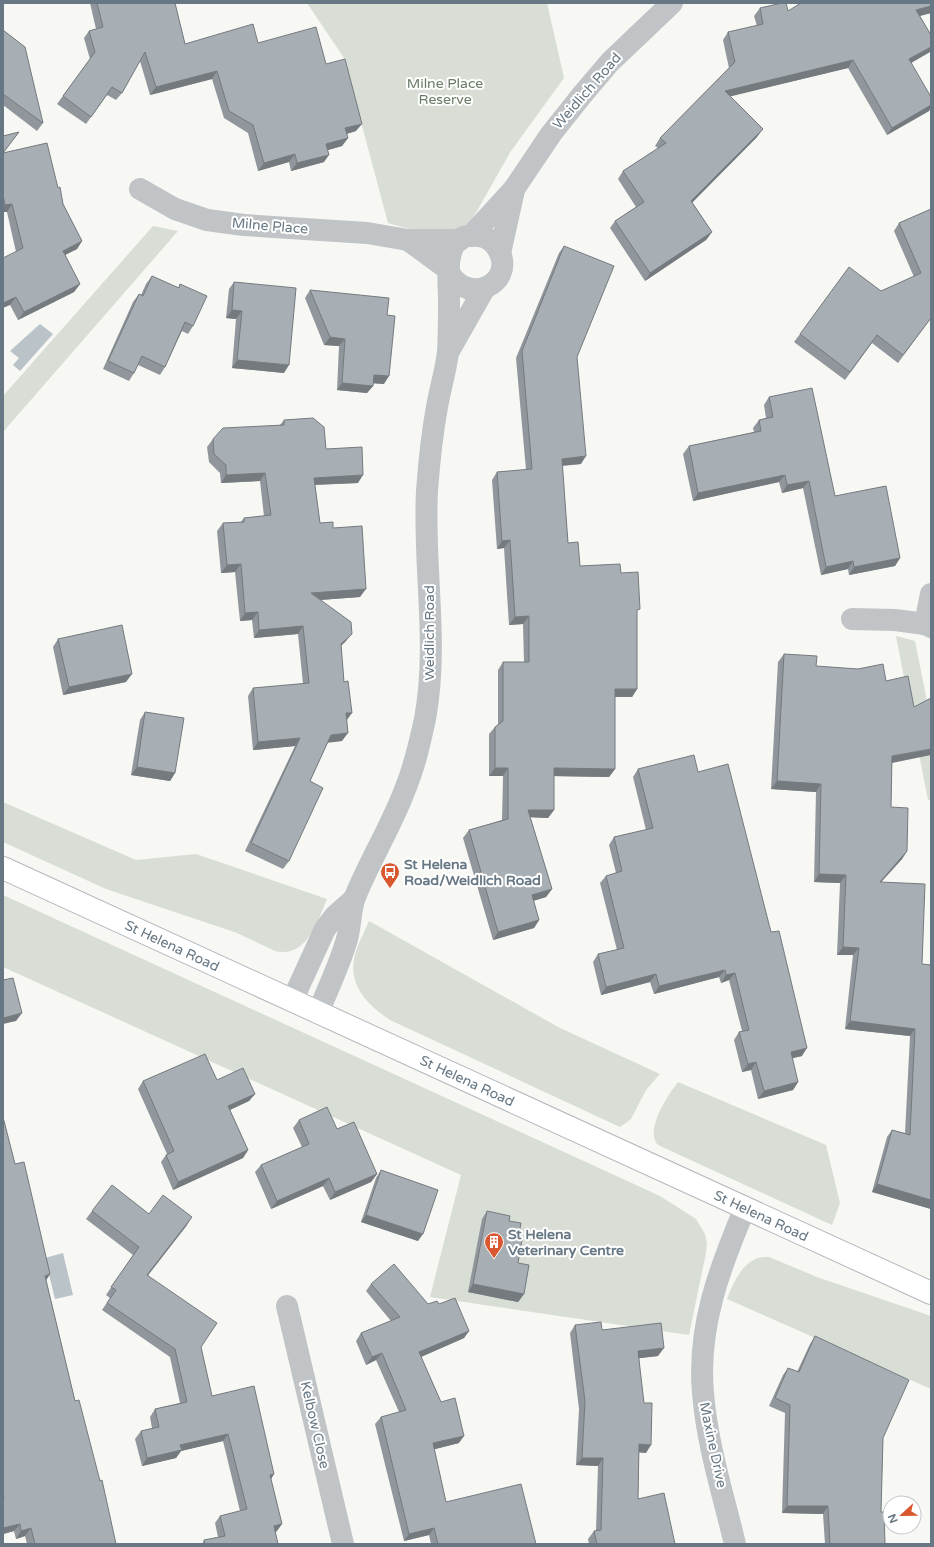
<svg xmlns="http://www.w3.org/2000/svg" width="934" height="1547" font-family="'Varela Round',sans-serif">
<rect width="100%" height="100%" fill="#f7f7f4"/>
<g fill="#d8ddd5">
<path d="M307,3H547L564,78L511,151L469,225C444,238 414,231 388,223L344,58Z"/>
<polygon points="153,226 178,231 3,432 3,396"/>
<polygon points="896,636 915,641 931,721 931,799 928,800"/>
<path d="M3,802L136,860L196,854L327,899C318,921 306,959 275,951L237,933L106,889L3,842Z"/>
<polygon points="3,895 660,1196 696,1219 705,1234 707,1244 706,1253 689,1335 430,1297 461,1175 3,967"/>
<path d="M369,921L560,1028L660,1074L646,1090L631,1119L620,1127L390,1020C369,1006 349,987 354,959C356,947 364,933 369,921Z"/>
<path d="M678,1082L826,1145L840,1203L832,1225L658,1145C644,1130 668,1095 678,1082Z"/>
<path d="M769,1257L817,1277L931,1316V1389L727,1299C734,1281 745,1255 769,1257Z"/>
</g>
<g fill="#b9c3c8">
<polygon points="40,324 53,334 20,371 13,365 19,358 10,351"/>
<polygon points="63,1253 73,1295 55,1299 45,1258"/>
</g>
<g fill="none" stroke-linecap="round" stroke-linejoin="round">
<g stroke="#b2b8bc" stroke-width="24">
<polyline id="secondary" points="3,868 931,1293"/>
</g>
<g stroke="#c0c4c7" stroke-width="22">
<polyline points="140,189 175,209 207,220 244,225 367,233 408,240 460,240"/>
<polyline points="408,240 449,270"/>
<polyline points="931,594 925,624 931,627"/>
<polyline points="852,619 895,620 925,624"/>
<polyline points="287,1306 343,1544"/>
<path d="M735,1544C723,1494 707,1444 703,1393C697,1327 720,1267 745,1208"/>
</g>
<g stroke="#c0c4c7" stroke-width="22">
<polyline points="471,236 514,189 551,134 582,95 610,62 672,3"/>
<polyline points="500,253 514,190"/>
<polyline points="450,349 484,289"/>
<polyline points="292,1001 325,929 335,916 353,900"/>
<path d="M318,1013C328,988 340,964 347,939C351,925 350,910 355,897C370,860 392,825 406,787C415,765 420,742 425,719C439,643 423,567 427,491C429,463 432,434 437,407C440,389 446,370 448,352C449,336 449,320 449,305C450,282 439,230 479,236C488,237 496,244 500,253C513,284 469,305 450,274"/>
</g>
<use href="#secondary" stroke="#fff" stroke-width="22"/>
</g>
<g fill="#90969b">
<polygon points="90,3 175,3 185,44 258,43 326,64 356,131 346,134 348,138 342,146 328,150 324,162 291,171 289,162 258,171 248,133 224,118 212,79 150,95 140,61 122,93 116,100 107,95 86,124 57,104 90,59 84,38 89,31 96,29"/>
<polygon points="931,3 931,13 920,16 931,35 931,51 911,63 929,111 887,135 848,68 730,96 757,137 692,202 712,232 706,240 645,281 610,228 615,221 636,207 618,179 623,171 658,148 655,146 660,138 729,68 723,40 728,32 757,26 754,16 760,8 788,11"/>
<polygon points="3,30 43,123 37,131 3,105"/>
<polygon points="19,132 3,153 58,188 63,204 82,241 77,249 65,255 80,284 74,292 18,320 10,305 16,252 7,212 3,212 3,136"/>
<polygon points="931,209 931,318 898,363 872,343 845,380 794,342 800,334 881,291 914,277 894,231 899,223"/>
<polygon points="564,246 577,357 581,464 562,466 568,543 580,566 621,573 637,613 637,689 632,697 615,697 615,769 609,777 554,776 554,810 548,818 530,817 552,889 546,897 533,901 539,920 534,928 493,940 463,838 469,830 502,820 503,776 489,776 489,734 495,727 498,725 498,670 503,662 524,662 523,624 509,625 504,548 497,549 492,480 497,472 526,470 516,358 559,253"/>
<polygon points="152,276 178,288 180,284 193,326 188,334 182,331 165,367 160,375 138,365 134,373 129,381 103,369 133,302 139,294 141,295 146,284"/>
<polygon points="234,282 284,373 232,368 236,319 226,318 229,289"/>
<polygon points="310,290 387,315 384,384 373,383 373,386 367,393 337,390 339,346 324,345 305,298"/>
<polygon points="769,397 835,496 900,558 895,566 849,575 848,569 821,575 803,488 782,493 779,482 693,501 683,454 689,446 754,432 753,428 759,420 766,418 764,405"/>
<polygon points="284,420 326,449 358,483 315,485 320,523 333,528 360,597 320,600 346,641 341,646 347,720 342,741 328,742 310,781 289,861 283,869 245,851 295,746 253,750 248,696 253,688 303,684 298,634 254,638 252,620 240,621 235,572 221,573 217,531 223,523 241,522 244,518 264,516 260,481 221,483 220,473 209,462 207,447 213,439 280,425"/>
<polygon points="58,639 126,682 63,695 53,647"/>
<polygon points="784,654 816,666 892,763 891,807 907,851 902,859 881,882 922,964 931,965 931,1209 872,1192 887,1137 892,1130 905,1133 910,1036 845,1029 853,955 837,955 840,883 814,882 816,792 771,789 778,662"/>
<polygon points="145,712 175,773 170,781 131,775 140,720"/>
<polygon points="638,769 698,772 802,1056 792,1058 798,1082 793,1090 758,1099 751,1070 742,1072 734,1040 739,1032 742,1031 729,980 721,983 719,977 654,994 650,982 601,995 593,962 598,954 617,950 600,883 606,876 616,873 609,845 614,837 646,830 633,777"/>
<polygon points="217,1080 255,1094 249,1101 230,1110 248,1150 243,1158 173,1190 161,1162 166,1155 167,1154 138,1089 143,1081"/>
<polygon points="3,1117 15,1164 50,1274 46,1280 75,1401 116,1544 27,1544 25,1536 16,1539 14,1531 3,1534"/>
<polygon points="299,1120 337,1129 377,1174 371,1182 330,1200 323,1186 271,1209 255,1172 261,1165 302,1147 293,1128"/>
<polygon points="381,1170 418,1241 361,1222 376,1178"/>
<polygon points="92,1211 149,1214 187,1225 148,1275 201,1347 212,1396 274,1474 271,1479 282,1524 276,1532 275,1532 278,1544 202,1544 204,1540 218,1537 215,1523 220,1516 240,1511 223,1441 181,1451 176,1458 142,1466 135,1439 141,1431 152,1428 150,1417 155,1409 180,1403 170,1357 102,1310 110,1298 106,1295 133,1255 86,1219"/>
<polygon points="487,1211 509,1221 524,1294 518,1302 468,1292 482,1219"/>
<polygon points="371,1284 428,1304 439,1304 469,1331 464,1338 421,1357 459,1443 434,1449 446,1502 536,1544 431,1544 429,1535 404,1541 375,1424 381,1417 399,1412 376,1360 366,1365 356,1341 361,1333 391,1321 366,1291"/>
<polygon points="575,1325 602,1330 658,1356 639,1358 646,1453 639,1452 638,1499 675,1544 589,1544 588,1539 594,1531 596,1531 598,1466 576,1465 579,1409 570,1333"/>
<polygon points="815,1336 883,1438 881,1512 885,1544 825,1544 823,1514 782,1513 785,1413 769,1406 783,1375 788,1368 797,1372 810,1344"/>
</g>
<g fill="#757a7e">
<polygon points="931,6 931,13 911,18 916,10"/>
<polygon points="931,47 930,52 904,67 909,59"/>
<polygon points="853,60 848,68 720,99 725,91"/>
<polygon points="217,71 212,79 150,95 156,87"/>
<polygon points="931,105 931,108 929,111 887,135 892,128"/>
<polygon points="362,124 356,131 340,136 345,128"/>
<polygon points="763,129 757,137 686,209 691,201"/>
<polygon points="348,138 342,146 321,152 326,144"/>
<polygon points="295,154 289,162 258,171 264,163"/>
<polygon points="329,155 324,162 291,171 297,163"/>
<polygon points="12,204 7,212 3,212 3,209 5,205"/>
<polygon points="712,232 706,240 645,281 650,273"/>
<polygon points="82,241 77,249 57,259 63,251"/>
<polygon points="80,284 74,292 18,320 24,312"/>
<polygon points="16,297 10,305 3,308 3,303"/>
<polygon points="232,310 242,311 236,319 226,318"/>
<polygon points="330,337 345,339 339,346 324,345"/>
<polygon points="237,360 289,365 284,373 232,368"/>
<polygon points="374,375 389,376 384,384 368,383"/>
<polygon points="342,383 373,386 367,393 337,390"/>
<polygon points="586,456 581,464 556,466 562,459"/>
<polygon points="265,473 260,481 221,483 226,475"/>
<polygon points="363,475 358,483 309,485 314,478"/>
<polygon points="785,475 779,482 693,501 698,493"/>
<polygon points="809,481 803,488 782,493 787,485"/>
<polygon points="510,540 504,548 497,549 502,541"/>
<polygon points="900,558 895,566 849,575 854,567"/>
<polygon points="853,561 848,569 821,575 826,567"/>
<polygon points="241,564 235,572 221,573 227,565"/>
<polygon points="366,589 360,597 306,601 311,593"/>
<polygon points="258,612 252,620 240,621 245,613"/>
<polygon points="529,616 523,624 509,625 515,617"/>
<polygon points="303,626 298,634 254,638 259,630"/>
<polygon points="352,634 346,641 335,651 341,644"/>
<polygon points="132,674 126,682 63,695 69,687"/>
<polygon points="615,689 637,689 632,697 610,697"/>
<polygon points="346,713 352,713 346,721"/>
<polygon points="348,733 342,741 326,743 331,735"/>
<polygon points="300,738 295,746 253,750 258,742"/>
<polygon points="931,749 931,755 887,764 892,756"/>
<polygon points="137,767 175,773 170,781 131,775"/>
<polygon points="495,768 508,768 503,776 489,776"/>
<polygon points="554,768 615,769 609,777 548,776"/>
<polygon points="777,781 821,784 816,792 771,789"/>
<polygon points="528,810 554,810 548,818 523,817"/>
<polygon points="907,851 902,859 874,890 880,882"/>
<polygon points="819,874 846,875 840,883 814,882"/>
<polygon points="552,889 546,897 526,903 532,895"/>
<polygon points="539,920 534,928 493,940 498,932"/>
<polygon points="843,947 859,948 853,955 837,955"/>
<polygon points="725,970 719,977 654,994 659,986"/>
<polygon points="735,973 729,980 721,983 726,975"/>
<polygon points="656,974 650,982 601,995 606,987"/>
<polygon points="22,1013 16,1021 3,1024 3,1018"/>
<polygon points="850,1021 915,1029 910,1036 845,1029"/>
<polygon points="807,1048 802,1056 785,1060 791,1052"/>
<polygon points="756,1062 751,1070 742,1072 748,1064"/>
<polygon points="798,1082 793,1090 758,1099 764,1091"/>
<polygon points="255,1094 249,1101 223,1113 228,1106"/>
<polygon points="248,1150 243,1158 173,1190 178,1182"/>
<polygon points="377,1174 371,1182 330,1200 335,1192"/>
<polygon points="329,1178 323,1186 271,1209 277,1201"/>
<polygon points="877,1184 931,1200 931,1209 872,1192"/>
<polygon points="366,1215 423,1234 418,1241 361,1222"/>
<polygon points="192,1217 187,1225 142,1283 147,1275"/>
<polygon points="50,1274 45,1282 45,1276"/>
<polygon points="473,1284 524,1294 518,1302 468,1292"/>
<polygon points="469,1331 464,1338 414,1360 419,1352"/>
<polygon points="664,1348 658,1356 633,1359 638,1351"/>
<polygon points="382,1353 376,1360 366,1365 372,1357"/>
<polygon points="228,1434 223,1441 181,1451 176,1458 142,1466 147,1458 180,1445"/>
<polygon points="464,1436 459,1443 428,1451 433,1443"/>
<polygon points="639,1444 651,1445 646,1453 634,1452"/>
<polygon points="582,1458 603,1458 598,1466 576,1465"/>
<polygon points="274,1474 269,1482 270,1475"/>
<polygon points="787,1506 828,1506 823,1514 782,1513"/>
<polygon points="20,1524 14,1531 3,1534 3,1528"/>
<polygon points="282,1524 276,1532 268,1534 274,1526"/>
<polygon points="31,1528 25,1536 16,1539 21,1531"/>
<polygon points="434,1528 429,1535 404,1541 409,1534"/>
</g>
<g fill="#a7afb4" stroke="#757a7e">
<polygon points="97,3 175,3 185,44 253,24 258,43 316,27 326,64 345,59 362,124 345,128 348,138 326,144 329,155 297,163 295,154 264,163 253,125 229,111 217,71 156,87 145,52 122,93 112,87 91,117 63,96 95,52 89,31 103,27"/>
<polygon points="782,3 786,3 788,11 801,3 931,3 931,6 916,10 931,35 931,47 909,59 931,97 931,105 892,128 853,60 725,91 763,129 691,201 712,232 650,273 615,221 644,202 623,171 666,143 660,138 735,62 728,32 763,24 760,8"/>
<polygon points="3,30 25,47 43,123 3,94"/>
<polygon points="19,132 3,153 3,136"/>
<polygon points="47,143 58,188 60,187 63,204 82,241 63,251 80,284 24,312 16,297 3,303 3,258 23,248 12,204 5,205 3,194 3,153"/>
<polygon points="931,209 931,318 903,355 877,335 850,372 800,334 849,267 881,291 921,273 899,223"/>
<polygon points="564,246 614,266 577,357 586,456 562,459 568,543 578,542 580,566 620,564 621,573 638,572 640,609 637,610 637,689 615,689 615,769 554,768 554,810 528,810 552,889 532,895 539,920 498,932 469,830 508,819 508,768 495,768 495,727 503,721 503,662 529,662 529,616 515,617 510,540 502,541 497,472 532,469 522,351"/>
<polygon points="152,276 179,288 180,284 207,296 193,326 185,322 165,367 142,356 134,373 108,361 139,294 143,296"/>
<polygon points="234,282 296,288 289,365 237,360 242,311 232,310"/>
<polygon points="310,290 389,298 387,315 395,316 389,376 374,375 373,386 342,383 345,339 330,337"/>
<polygon points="812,388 835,496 886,486 900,558 854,567 853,561 826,567 809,481 787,485 785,475 698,493 689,446 761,431 759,420 773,417 769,397"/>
<polygon points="313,418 324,427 326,449 362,447 363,475 314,478 320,523 333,522 333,528 362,526 366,589 311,593 351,622 352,634 341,644 344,682 348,681 352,713 346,713 348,733 331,735 310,781 323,788 289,861 251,843 300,738 258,742 253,688 309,683 303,626 259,630 258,612 245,613 241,564 227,565 223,523 244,522 244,518 271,515 265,473 226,475 226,465 214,454 213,439 223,428 284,425 284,420"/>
<polygon points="122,625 132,674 69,687 58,639"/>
<polygon points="784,654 817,656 816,666 858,669 883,664 886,681 908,676 914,707 931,698 931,749 892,756 891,807 908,808 907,851 880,882 925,884 922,964 931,965 931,1200 877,1184 892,1130 910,1135 915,1029 850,1021 859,948 843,947 846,875 819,874 821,784 777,781"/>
<polygon points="145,712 184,718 175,773 137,767"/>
<polygon points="694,755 698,772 728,764 771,932 779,931 807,1048 791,1052 798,1082 764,1091 756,1062 748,1064 739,1032 749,1030 735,973 726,975 725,970 659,986 656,974 606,987 598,954 624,948 606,876 622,871 614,837 653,828 638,769"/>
<polygon points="13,978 22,1013 3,1018 3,980"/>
<polygon points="205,1054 217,1080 243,1068 255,1094 228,1106 248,1150 178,1182 166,1155 174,1151 143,1081"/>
<polygon points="327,1107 337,1129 354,1122 377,1174 335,1192 329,1178 277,1201 261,1165 309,1144 299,1120"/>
<polygon points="3,1117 15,1164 24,1162 50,1274 45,1276 75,1401 79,1400 100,1481 102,1480 116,1544 35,1544 31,1528 21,1531 20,1524 3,1528 3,1499 4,1499 3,1493"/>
<polygon points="381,1170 438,1190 423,1234 366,1215"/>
<polygon points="112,1185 149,1214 163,1195 192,1217 147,1275 217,1323 201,1347 212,1396 254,1386 274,1474 270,1475 282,1524 274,1526 278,1544 205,1544 204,1540 225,1536 220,1516 247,1509 228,1434 180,1445 182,1450 147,1458 141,1431 159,1427 155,1409 187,1402 175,1349 107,1303 116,1290 111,1287 139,1247 92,1211"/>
<polygon points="487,1211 510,1216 509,1221 521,1223 518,1239 522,1240 518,1263 529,1265 524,1294 473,1284"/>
<polygon points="394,1264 428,1304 437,1301 439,1304 455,1298 469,1331 419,1352 441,1402 455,1398 464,1436 433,1443 446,1502 521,1484 536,1544 438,1544 434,1528 409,1534 381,1417 406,1410 382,1353 372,1357 361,1333 400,1317 371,1284"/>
<polygon points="601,1322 602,1330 661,1323 664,1348 638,1351 644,1403 652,1403 651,1445 639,1444 638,1499 664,1493 675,1544 597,1544 594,1531 601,1530 603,1458 582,1458 585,1401 575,1325"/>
<polygon points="815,1336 909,1380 883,1438 881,1512 884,1512 885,1544 830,1544 828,1506 787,1506 790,1405 775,1398 788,1368 799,1372"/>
</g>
<defs>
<g id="bus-pin" transform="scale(1)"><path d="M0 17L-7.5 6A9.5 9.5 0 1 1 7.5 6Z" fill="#da5830" stroke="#fff"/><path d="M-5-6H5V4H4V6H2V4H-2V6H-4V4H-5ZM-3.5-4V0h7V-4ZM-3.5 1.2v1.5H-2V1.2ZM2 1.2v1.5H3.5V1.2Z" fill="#fff"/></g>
<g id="building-pin" transform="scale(1)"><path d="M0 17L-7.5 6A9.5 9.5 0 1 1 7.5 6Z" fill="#da5830" stroke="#fff"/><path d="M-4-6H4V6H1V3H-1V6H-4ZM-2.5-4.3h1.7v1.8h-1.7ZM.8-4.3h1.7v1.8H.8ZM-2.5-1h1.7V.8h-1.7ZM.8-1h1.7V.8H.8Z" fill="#fff"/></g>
</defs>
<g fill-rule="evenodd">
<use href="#bus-pin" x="390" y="872"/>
<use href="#building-pin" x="494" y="1242"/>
</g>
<g text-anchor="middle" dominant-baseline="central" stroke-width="4" stroke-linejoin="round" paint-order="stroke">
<g font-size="14" fill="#6a7b66" stroke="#fff">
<text x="445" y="83">Milne Place<tspan x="445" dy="16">Reserve</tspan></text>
</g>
<g font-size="14" fill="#677783" stroke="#fff">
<text transform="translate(587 91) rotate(-49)">Weidlich Road</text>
<text transform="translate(270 226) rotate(5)">Milne Place</text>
<text transform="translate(429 633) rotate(-90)">Weidlich Road</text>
<text transform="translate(172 946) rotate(25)">St Helena Road</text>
<text transform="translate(467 1081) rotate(25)">St Helena Road</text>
<text transform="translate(761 1216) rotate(25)">St Helena Road</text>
<text transform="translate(315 1425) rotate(77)">Kelbow Close</text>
<text transform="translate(713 1445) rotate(78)">Maxine Drive</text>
</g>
<g font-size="14" font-weight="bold" fill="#677783" stroke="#fff" text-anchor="start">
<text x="404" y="864">St Helena<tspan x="404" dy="16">Road/Weidlich Road</tspan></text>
<text x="508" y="1234">St Helena<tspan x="508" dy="16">Veterinary Centre</tspan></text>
</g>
</g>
<rect width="934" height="1547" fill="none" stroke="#677783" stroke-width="8"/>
<g transform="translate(902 1515) rotate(248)"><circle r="19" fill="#ffffff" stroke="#c2c9cd"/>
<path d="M0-3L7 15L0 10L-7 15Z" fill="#da5830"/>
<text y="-6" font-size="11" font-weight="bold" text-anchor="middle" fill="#677783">N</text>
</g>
</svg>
